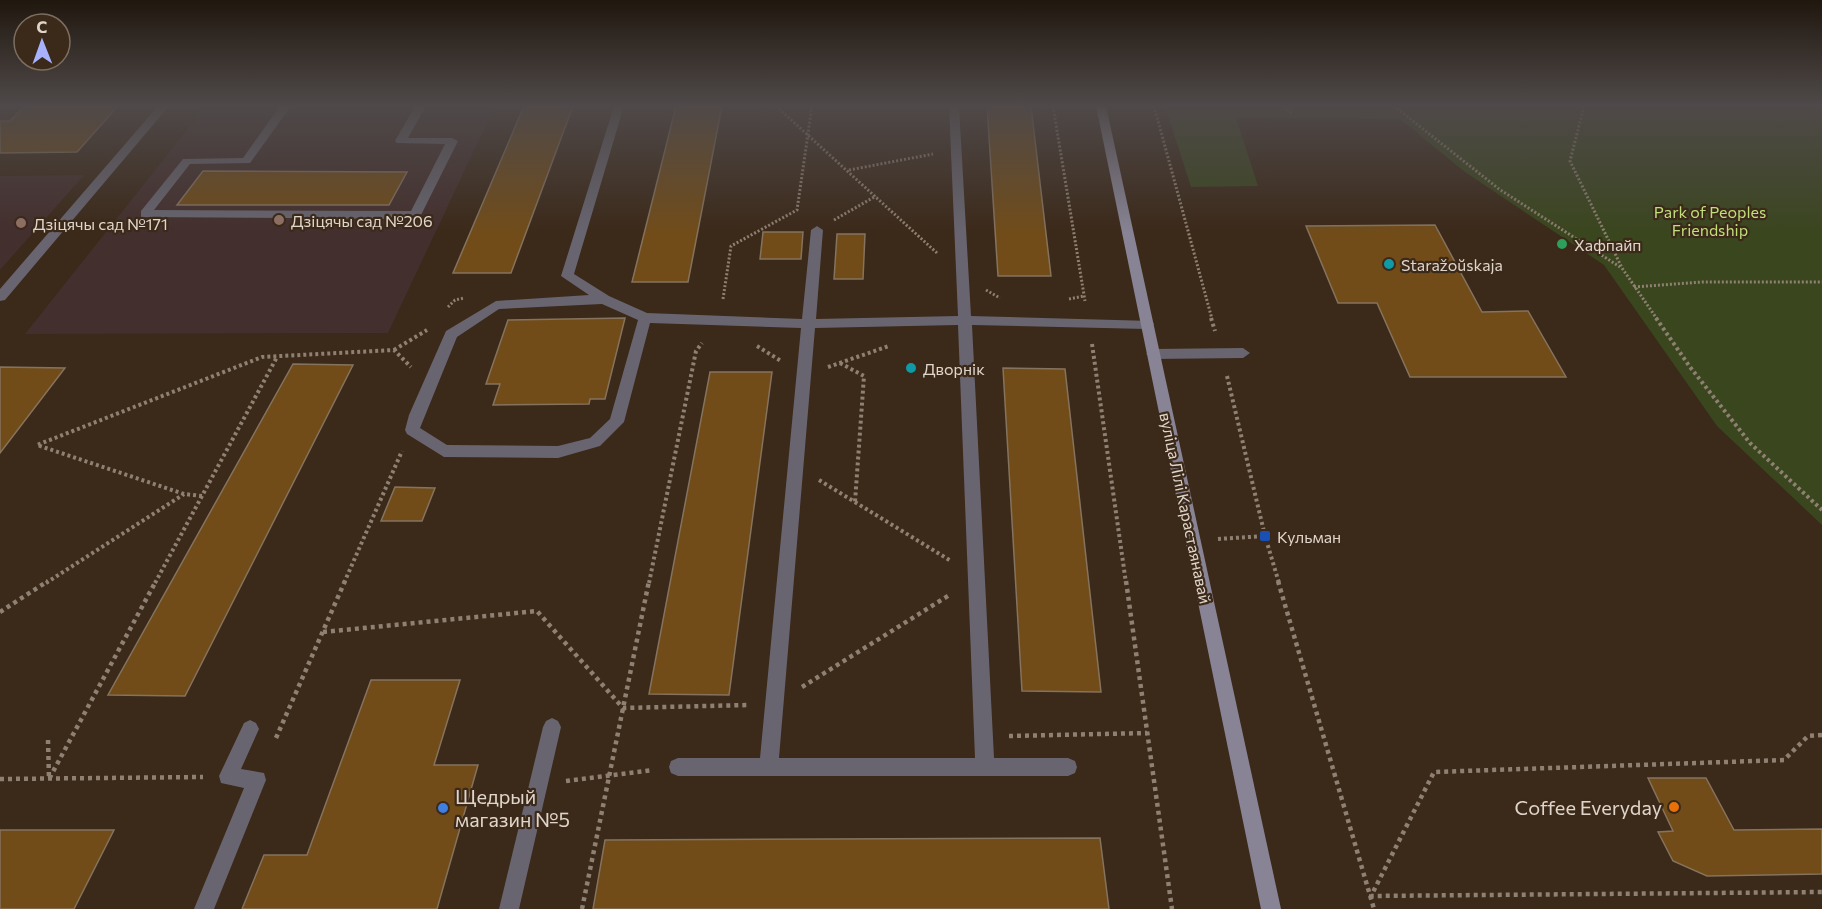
<svg xmlns="http://www.w3.org/2000/svg" width="1822" height="909" font-family="Commissioner,sans-serif">
<rect width="100%" height="100%" fill="#3b2919"/>
<g fill="#432f2d">
<polygon points="206,106 495,106 388,333 25,334"/>
<polygon points="84,175 0,270 0,176"/>
</g>
<polygon fill="#3a461e" points="1165,106 1822,106 1822,525 1717,426 1604,265 1465,172 1400,119 1236,118 1258,186 1191,187"/>
<g fill="#714c19" stroke="#85735e" stroke-width="1.5">
<polygon points="25,106 118,106 77,152 0,153 0,121 10,121"/>
<polygon points="524,106 573,106 511,273 453,273"/>
<polygon points="676,106 722,106 688,282 632,282"/>
<polygon points="987,106 1031,106 1051,276 998,276"/>
<polygon points="203,171 407,172 389,205 177,205"/>
<polygon points="1435,225 1482,312 1528,311 1566,377 1410,377 1377,303 1338,303 1306,226"/>
<polygon points="763,232 803,232 801,259 760,259"/>
<polygon points="837,234 865,234 863,279 834,279"/>
<polygon points="625,318 605,399 590,399 589,404 493,405 500,384 486,384 508,320"/>
<polygon points="293,364 353,365 185,696 108,695"/>
<polygon points="0,367 65,368 0,453"/>
<polygon points="1003,368 1065,369 1101,692 1022,691"/>
<polygon points="710,372 772,372 729,695 649,694"/>
<polygon points="395,487 435,488 422,521 381,521"/>
<polygon points="371,680 460,680 434,765 478,765 437,909 242,909 264,855 307,855"/>
<polygon points="1648,778 1706,778 1734,830 1822,829 1822,874 1707,876 1673,861 1658,832 1673,831"/>
<polygon points="0,830 114,830 74,909 0,909"/>
<polygon points="1100,838 1109,909 593,909 605,840"/>
</g>
<g fill="none" stroke-linecap="round" stroke-linejoin="round">
<g stroke="#8e8072" stroke-width="3" stroke-dasharray="2 2" stroke-linecap="butt">
<polyline points="776,106 937,253"/>
<polyline points="1053,106 1085,301"/>
<polyline points="1154,106 1212,319"/>
<polyline points="1284,106 1292,114"/>
<polyline points="1394,106 1499,189 1620,267"/>
<polyline points="1584,106 1570,161 1622,268 1657,319"/>
<polyline points="849,170 933,154"/>
<polyline points="834,220 876,196"/>
<polyline points="1634,287 1702,282 1822,282"/>
<polyline points="986,290 1000,298"/>
<polyline points="723,299 731,246 797,210 812,106"/>
<polyline points="1069,299 1084,296"/>
<polyline points="448,307 455,300 464,298"/>
</g>
<g stroke="#8e8072" stroke-width="4" stroke-dasharray="3 3" stroke-linecap="butt">
<polyline points="1211,318 1215,331"/>
<polyline points="1656,318 1690,367 1750,443 1822,510"/>
<polyline points="1092,344 1126,583"/>
<polyline points="757,346 781,361"/>
<polyline points="394,350 427,330"/>
<polyline points="840,363 864,376 855,502"/>
<polyline points="828,367 889,346"/>
<polyline points="1227,376 1265,536 1279,583"/>
<polyline points="819,480 951,561"/>
<polyline points="202,496 184,494 37,445 262,357 394,350 411,367"/>
<polyline points="1218,539 1265,536"/>
<polyline points="46,583 184,494"/>
<polyline points="155,583 277,357"/>
<polyline points="344,583 402,451"/>
<polyline points="649,583 696,351 702,343"/>
</g>
<g stroke="#8e8072" stroke-width="4.5" stroke-dasharray="4 4" stroke-linecap="butt">
<polyline points="1126,581 1172,909"/>
<polyline points="1278,581 1374,909"/>
<polyline points="0,612 48,581"/>
<polyline points="323,632 537,611 623,708 748,705"/>
<polyline points="802,687 951,594"/>
<polyline points="1822,735 1808,736 1784,760 1434,772 1371,896 1822,892"/>
<polyline points="1009,736 1147,733"/>
<polyline points="276,738 345,581"/>
<polyline points="48,740 49,779 156,581"/>
<polyline points="0,779 203,777"/>
<polyline points="566,781 653,770"/>
<polyline points="582,909 649,581"/>
</g>
<g fill="#686570" fill-rule="evenodd">
<polygon points="280,106 291,106 250,163 190,164 154,210 411,211 445,144 397,143 395,141 415,106 426,106 408,138 452,138 458,141 421,215 415,219 141,217 141,211 183,159 243,158"/>
<path d="M614,106H624L574,274L609,296L647,313L802,319L811,230L817,226L823,230L816,319L958,316L949,106H959L971,316L1152,321L1154,324L1147,329L972,325L994,758H1068L1075,761L1077,767L1075,773L1068,776H678L671,773L669,767L671,761L678,758H760L801,328L650,323L624,422L600,446L558,458L444,457L407,434L405,430L409,415L446,331L496,301L589,295L561,276ZM602,304L638,320L610,419L590,438L558,446L447,445L420,428L457,337L499,309ZM958,325L975,758H779L815,328Z"/>
<polygon points="1243,348 1250,353 1243,358 1153,359 1146,354 1153,349"/>
<polygon points="552,718 558,721 561,727 519,909 499,909 543,727 546,721"/>
<polygon points="250,720 256,723 259,729 241,769 264,773 266,780 214,909 194,909 244,788 221,783 219,776 244,723"/>
</g>
<polygon fill="#686570" fill-rule="evenodd" points="158,106 169,106 5,300 0,301 0,289"/>
<polygon fill="#888495" fill-rule="evenodd" points="1096,106 1106,106 1281,909 1261,909"/>
</g>
<linearGradient id="sky" x2="0" y2="1"><stop stop-color="#20170e"/><stop offset="0.45" stop-color="#4f4949"/><stop offset="1" stop-color="#4f4949" stop-opacity="0"/></linearGradient>
<rect width="1822" height="234" fill="url(#sky)"/>
<g fill="#8d6e63" stroke="#3b2919" stroke-width="2">
<circle cx="279" cy="220" r="6"/>
<circle cx="21" cy="223" r="6"/>
</g>
<circle fill="#2e9e5b" stroke="#3b2919" stroke-width="2" cx="1562" cy="244" r="6"/>
<g fill="#0f9aa8" stroke="#3b2919" stroke-width="2">
<circle cx="1389" cy="264" r="6"/>
<circle cx="911" cy="368" r="6"/>
</g>
<rect fill="#1a4fb4" stroke="#3b2919" stroke-width="2" x="1259" y="530" width="12" height="12" rx="3"/>
<circle fill="#e8710a" stroke="#3b2919" stroke-width="2" cx="1674" cy="807" r="6"/>
<circle fill="#3f7fe0" stroke="#3b2919" stroke-width="2" cx="443" cy="808" r="6"/>
<g text-anchor="middle" dominant-baseline="central" stroke-width="4.5" stroke-linejoin="round" paint-order="stroke">
<g font-size="16" fill="#c0df7a" stroke="#3b2919">
<text x="1710" y="211">Park of Peoples<tspan x="1710" dy="18">Friendship</tspan></text>
</g>
<g font-size="16" fill="#e0d5ca" stroke="#3b2919" text-anchor="start">
<text x="291" y="220">Дзіцячы сад №206</text>
<text x="33" y="223">Дзіцячы сад №171</text>
<text x="1574" y="244">Хафпайп</text>
<text x="1401" y="264">Staražoŭskaja</text>
<text x="923" y="368">Дворнік</text>
<text x="1277" y="536">Кульман</text>
</g>
<g font-size="16" fill="#e0d5ca" stroke="#3b2919">
<text transform="translate(1186 508) rotate(78)">вуліца Лілі Карастаянавай</text>
</g>
<g font-size="20" fill="#e0d5ca" stroke="#3b2919" text-anchor="start">
<text x="455" y="796">Щедрый<tspan x="455" dy="23">магазин №5</tspan></text>
<text x="1662" y="807" text-anchor="end">Coffee Everyday</text>
</g>
</g>
<g transform="translate(42 42) rotate(359)"><circle r="28" fill="#3b2919" stroke="#7d6e60" stroke-width="1.5"/>
<path d="M0-4.5L10 22L0 15L-10 22Z" fill="#a7b1fc"/>
<text y="-9" font-size="16" font-weight="bold" text-anchor="middle" fill="#e0d5ca">С</text>
</g>
</svg>
